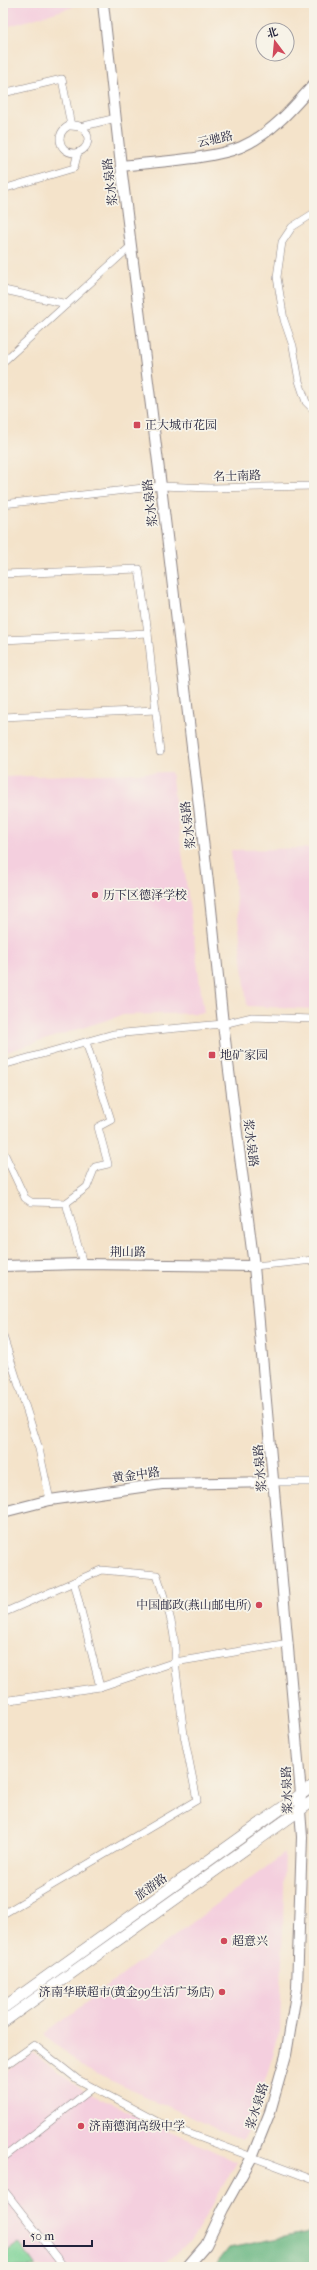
<svg xmlns="http://www.w3.org/2000/svg" width="317" height="2270" font-family="'IM FELL French Canon','Noto Serif SC',serif">
<rect width="100%" height="100%" fill="#f7f3e8"/>
<filter id="ink" filterUnits="userSpaceOnUse"><feTurbulence type="fractalNoise" baseFrequency=".025" numOctaves="2"/><feDisplacementMap in="SourceGraphic" scale="8" xChannelSelector="R" yChannelSelector="G"/><feConvolveMatrix kernelMatrix="1 2 1 2 8 2 1 2 1" color-interpolation-filters="sRGB"/></filter>
<filter id="wash" filterUnits="userSpaceOnUse"><feTurbulence type="fractalNoise" baseFrequency=".012" numOctaves="4" result="noise"/><feDisplacementMap in="SourceGraphic" scale="16" xChannelSelector="R" yChannelSelector="G"/><feGaussianBlur stdDeviation="0.9" result="paint"/><feColorMatrix in="noise" values="0 0 0 0 0 0 0 0 0 0 0 0 0 0 0 0 0 1.4 0 .05"/><feComposite in="paint" operator="in"/></filter>
<g filter="url(#wash)">
<rect width="100%" height="100%" fill="#f4e3ca"/>
<g fill="#f4cfde">
<polygon points="3,3 73,3 73,7 3,28"/>
<polygon points="171,772 204,1013 123,1015 3,1053 3,777"/>
<polygon points="314,848 314,1009 247,1006 231,850"/>
<polygon points="285,1853 280,2032 250,2129 242,2140 83,2068 44,2034"/>
<polygon points="33,2053 82,2090 237,2162 192,2240 160,2267 3,2267 3,2074"/>
</g>
<polygon fill="#7ed397" stroke="#507a69" points="19,2243 36,2267 3,2267 3,2254"/>
<polygon fill="#66b580" stroke="#446c5e" points="314,2231 314,2267 214,2267 229,2248"/>
</g>
<g filter="url(#ink)">
<g fill="none" stroke-linecap="round" stroke-linejoin="round">
<g stroke="#8b8282" stroke-width="8">
<g id="street">
<polyline points="3,93 62,79 71,126 80,127 116,118"/>
<circle cx="74" cy="139" r="14"/>
<polyline points="3,189 74,168 78,152"/>
<polyline points="314,213 292,227 282,242 277,277 284,320 293,346 299,381 306,402 314,410"/>
<polyline points="3,288 4,290 67,304"/>
<polyline points="3,362 131,246"/>
<polyline points="3,504 161,486 210,488 314,486"/>
<polyline points="3,574 139,569 148,633"/>
<polyline points="3,640 148,633 160,752"/>
<polyline points="3,717 156,710"/>
<polyline points="3,1065 113,1034 223,1024 252,1017 314,1019"/>
<polyline points="3,1156 5,1155 25,1198 31,1202 66,1203"/>
<polyline points="83,1264 66,1203 87,1187 95,1167 108,1164 98,1127 111,1120 86,1042"/>
<polyline points="254,1266 314,1260"/>
<polyline points="3,1336 39,1449 50,1500"/>
<polyline points="274,1482 314,1482"/>
<path d="M3,1613L101,1570L157,1575C166,1603 177,1631 175,1662L100,1687L74,1582"/>
<polyline points="3,1701 100,1687"/>
<polyline points="3,1914 197,1800 184,1735 175,1662 289,1643"/>
<polyline points="3,2067 34,2045 77,2079 158,2122 314,2180"/>
<polyline points="3,2158 93,2088"/>
<polyline points="3,2189 64,2267"/>
</g>
</g>
<g stroke="#8b8282" stroke-width="12">
<g id="secondary">
<polyline points="103,3 121,166 161,486 210,899 223,1024 254,1266 301,1794 300,1810 302,1837 297,1988 286,2055 270,2112 252,2157 223,2209 206,2245 187,2267"/>
<path d="M121,166C153,162 213,159 241,147C271,134 293,108 314,84"/>
<polyline points="3,1266 83,1264 254,1266"/>
<polyline points="3,1512 50,1500 162,1484 274,1482"/>
</g>
</g>
<g stroke="#8b8282" stroke-width="12">
<g id="primary">
<polyline points="3,2008 314,1785"/>
<polyline points="3,2022 314,1800"/>
</g>
</g>
<use href="#street" stroke="#fff" stroke-width="7"/>
<use href="#secondary" stroke="#fff" stroke-width="10"/>
<use href="#primary" stroke="#fff" stroke-width="11"/>
</g>
</g>
<g fill="#d1495b" stroke="#f7f3e8" stroke-width="1.5">
<rect x="133" y="421" width="8" height="8" rx="2"/>
<circle cx="95" cy="895" r="4"/>
<rect x="208" y="1051" width="8" height="8" rx="2"/>
<circle cx="259" cy="1605" r="4"/>
<circle cx="224" cy="1941" r="4"/>
<circle cx="222" cy="1992" r="4"/>
<circle cx="81" cy="2126" r="4"/>
</g>
<g text-anchor="middle" dominant-baseline="central" stroke-width="3.5" stroke-linejoin="round" paint-order="stroke">
<g font-size="12" fill="#22223b" stroke="#f7f3e8">
<text transform="translate(215 139) rotate(-12)">云驰路</text>
<text transform="translate(110 182) rotate(-97)">浆水泉路</text>
<text transform="translate(237 476) rotate(-2)">名士南路</text>
<text transform="translate(150 503) rotate(-97)">浆水泉路</text>
<text transform="translate(188 825) rotate(-97)">浆水泉路</text>
<text transform="translate(251 1143) rotate(83)">浆水泉路</text>
<text x="128" y="1252">荆山路</text>
<text transform="translate(260 1468) rotate(-95)">浆水泉路</text>
<text transform="translate(136 1475) rotate(-8)">黄金中路</text>
<text transform="translate(287 1790) rotate(-92)">浆水泉路</text>
<text transform="translate(151 1887) rotate(-36)">旅游路</text>
<text transform="translate(257 2106) rotate(-72)">浆水泉路</text>
</g>
<g font-size="12" fill="#22223b" stroke="#f7f3e8" text-anchor="start">
<text x="145" y="425">正大城市花园</text>
<text x="103" y="895">历下区德泽学校</text>
<text x="220" y="1055">地矿家园</text>
<text x="251" y="1605" text-anchor="end">中国邮政(燕山邮电所)</text>
<text x="232" y="1941">超意兴</text>
<text x="214" y="1992" text-anchor="end">济南华联超市(黄金99生活广场店)</text>
<text x="89" y="2126">济南德润高级中学</text>
</g>
</g>
<rect width="317" height="2270" fill="none" stroke="#f7f3e8" stroke-width="16"/>
<g transform="translate(275 42) rotate(344)"><circle r="19" fill="#f7f3e8" stroke="#a29fa3"/>
<path d="M0-3L7 15L0 10L-7 15Z" fill="#d1495b"/>
<text y="-6" font-size="11" font-weight="bold" text-anchor="middle" fill="#22223b">北</text>
</g>
<path d="M24 2240v6h68v-6" fill="none" stroke="#22223b" stroke-width="2"/>
<text x="30" y="2240" font-size="12" fill="#22223b" stroke="#f7f3e8" stroke-width="3" paint-order="stroke">50 m</text>
</svg>
